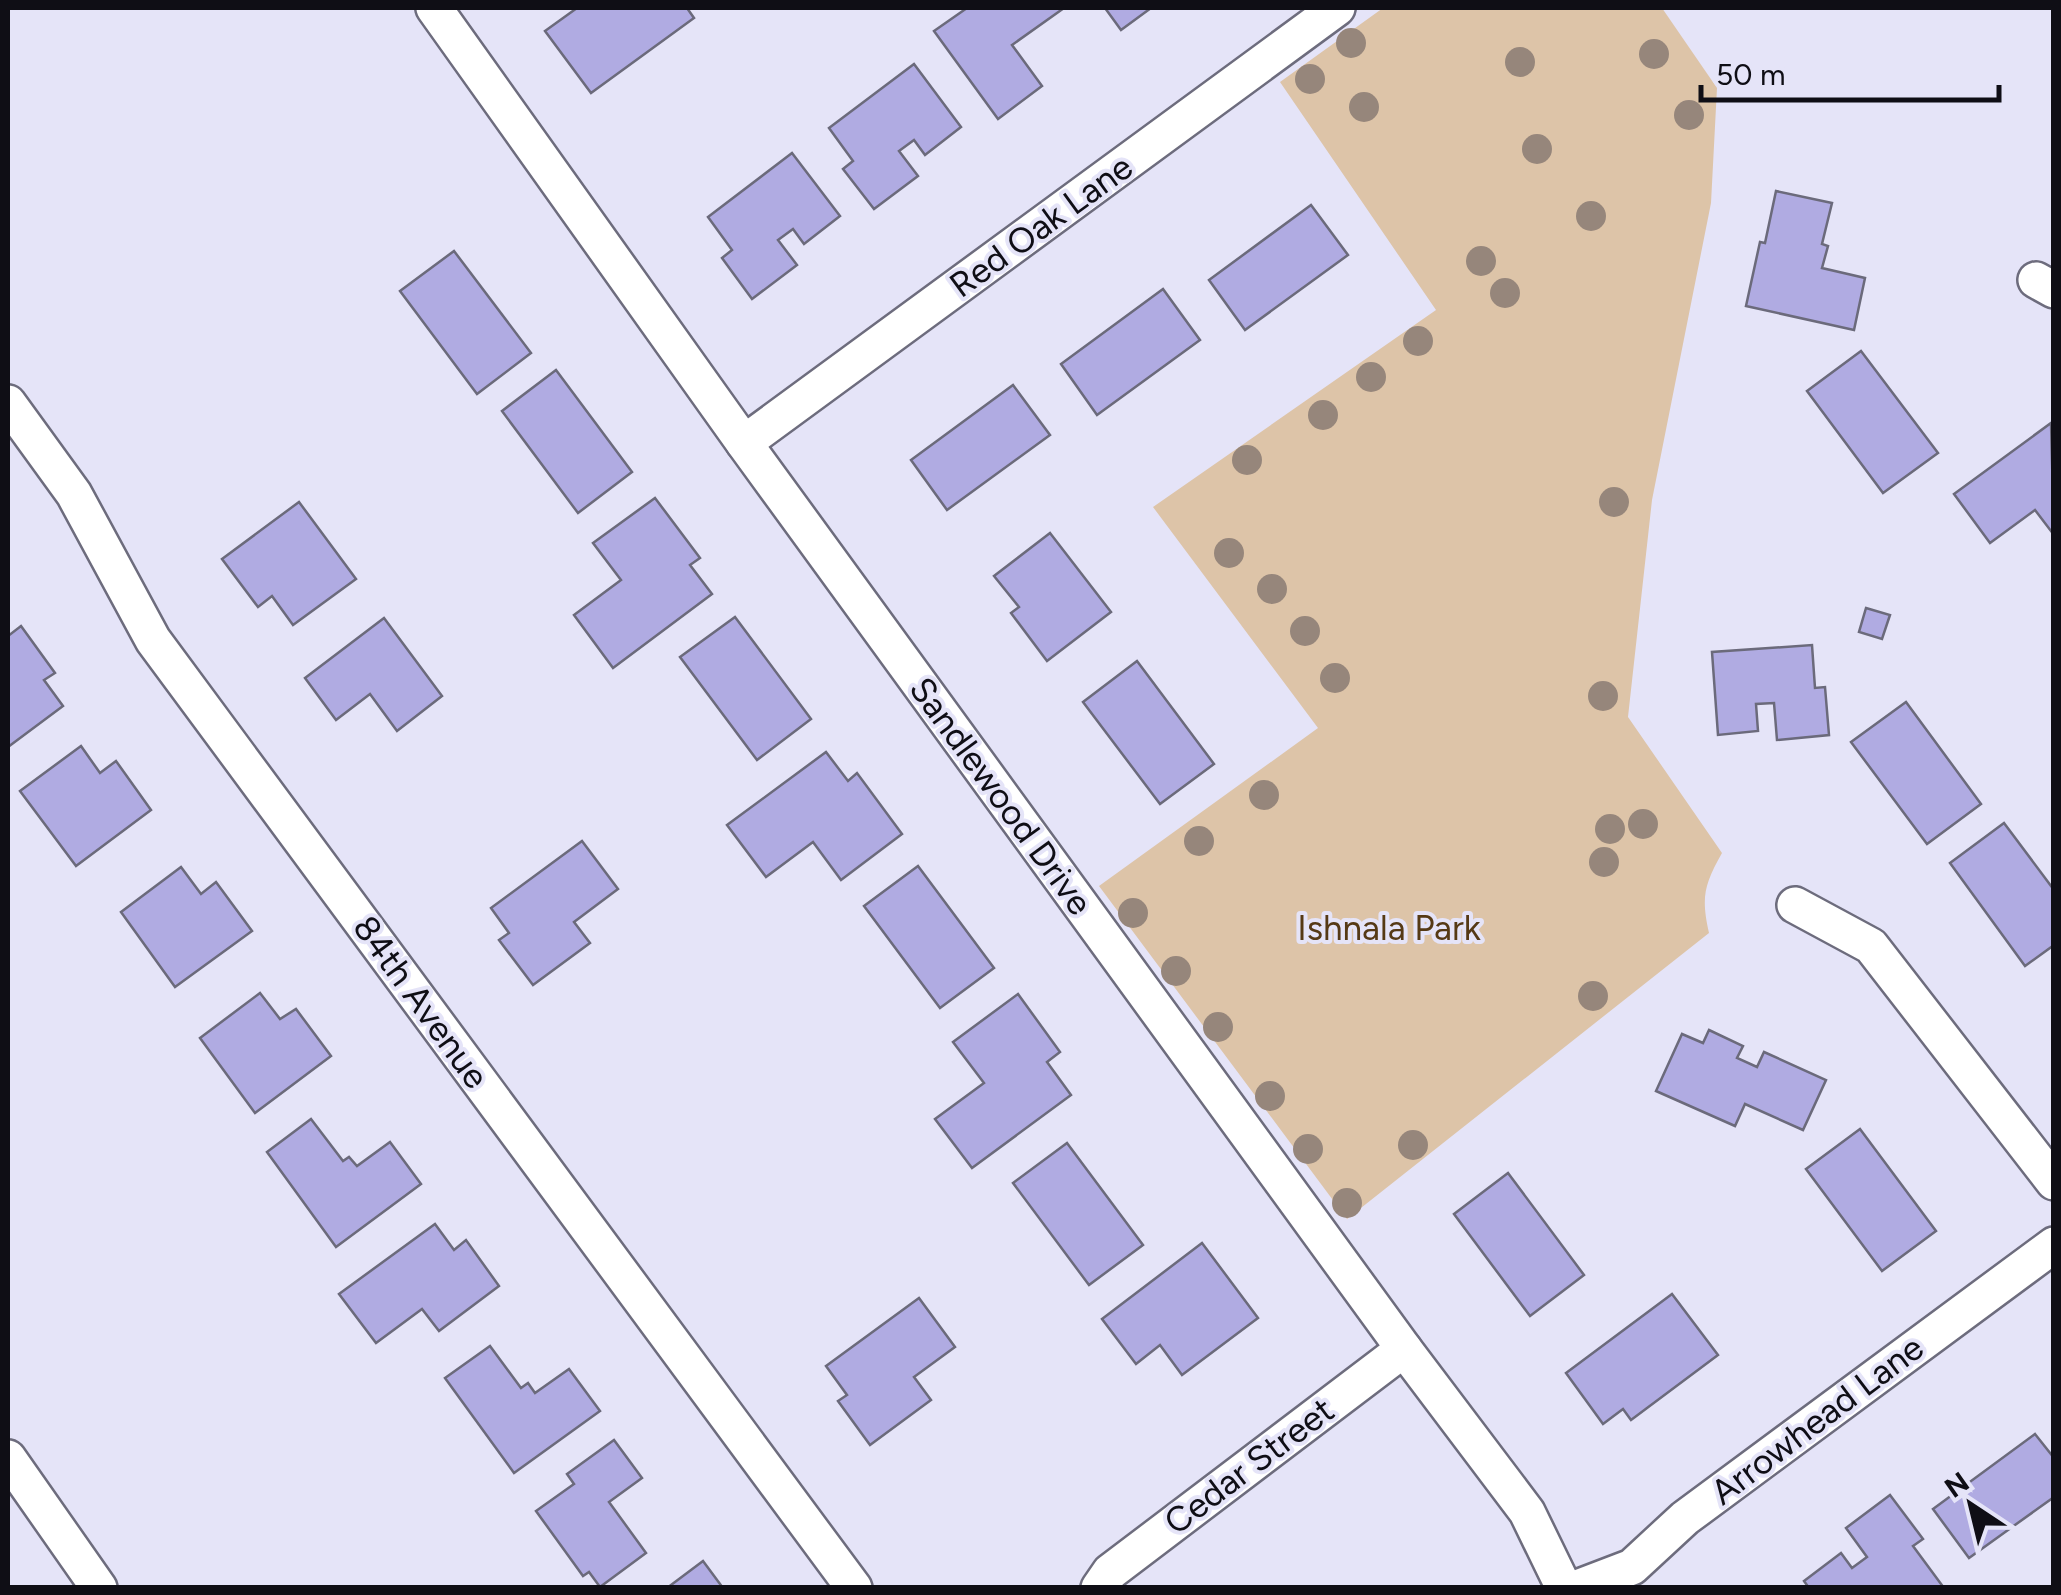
<svg xmlns="http://www.w3.org/2000/svg" width="2061" height="1595" font-family="Figtree,sans-serif">
<rect width="100%" height="100%" fill="#e5e4f8"/>
<path fill="#ddc4a8" d="M1383,8H1662L1717,88L1711,203L1652,500L1628,717L1722,853C1704,885 1701,897 1709,933L1347,1219L1099,886L1318,728L1153,507L1436,310L1280,82Z"/>
<g fill="#b0abe2" stroke="#6b6a7b" stroke-width="2.5">
<polygon points="577,8 687,8 694,18 591,93 545,31"/>
<polygon points="967,8 1064,8 1012,45 1042,86 998,119 934,31"/>
<polygon points="1105,8 1151,8 1121,30"/>
<polygon points="914,64 961,127 925,155 914,140 899,151 918,176 874,209 843,169 853,161 829,128"/>
<polygon points="792,153 840,216 804,244 793,229 778,240 797,265 752,299 722,258 732,250 708,217"/>
<polygon points="1776,191 1832,203 1822,244 1828,246 1822,268 1865,278 1854,330 1746,306 1760,242 1765,243"/>
<polygon points="1311,205 1348,255 1245,330 1209,280"/>
<polygon points="454,251 531,353 477,394 400,291"/>
<polygon points="1163,289 1200,340 1097,415 1061,364"/>
<polygon points="1861,351 1938,453 1883,493 1807,391"/>
<polygon points="556,370 632,472 578,513 502,411"/>
<polygon points="1013,385 1050,435 947,510 911,460"/>
<polygon points="2051,423 2054,535 2035,510 1990,543 1954,494"/>
<polygon points="655,498 700,558 690,565 712,594 613,668 574,615 621,580 593,543"/>
<polygon points="299,502 356,579 293,625 272,596 258,607 222,559"/>
<polygon points="1050,533 1111,612 1047,661 1011,613 1019,607 994,576"/>
<polygon points="1866,608 1890,615 1882,639 1859,632"/>
<polygon points="735,617 811,719 757,760 680,657"/>
<polygon points="384,618 442,696 397,731 370,694 336,720 305,678"/>
<polygon points="21,626 55,673 44,680 63,706 8,747 8,636"/>
<polygon points="1812,645 1815,688 1825,687 1829,735 1777,740 1774,703 1756,704 1758,731 1718,735 1712,652"/>
<polygon points="1137,661 1214,764 1160,804 1083,702"/>
<polygon points="1906,702 1981,804 1927,844 1851,742"/>
<polygon points="81,746 100,773 116,761 151,810 76,866 20,791"/>
<polygon points="826,752 848,781 857,773 902,834 841,880 813,842 766,877 727,825"/>
<polygon points="2004,823 2054,890 2054,945 2025,966 1950,863"/>
<polygon points="582,841 618,889 574,922 590,943 533,985 499,940 509,933 491,908"/>
<polygon points="918,866 994,968 940,1008 864,906"/>
<polygon points="181,867 201,894 216,882 252,931 175,987 121,912"/>
<polygon points="260,993 280,1019 296,1009 331,1056 255,1113 200,1038"/>
<polygon points="1018,994 1060,1052 1047,1062 1071,1095 972,1168 935,1119 984,1083 953,1042"/>
<polygon points="1709,1030 1743,1046 1737,1058 1757,1067 1764,1052 1826,1080 1803,1130 1745,1104 1735,1126 1656,1091 1682,1034 1703,1043"/>
<polygon points="311,1119 343,1161 349,1157 357,1166 390,1142 421,1184 336,1247 267,1152"/>
<polygon points="1860,1129 1936,1231 1882,1271 1806,1169"/>
<polygon points="1067,1143 1143,1245 1089,1285 1013,1183"/>
<polygon points="1508,1173 1584,1275 1530,1316 1454,1214"/>
<polygon points="435,1224 454,1250 466,1240 499,1286 439,1331 422,1309 376,1343 339,1294"/>
<polygon points="1202,1243 1258,1318 1182,1375 1160,1345 1136,1364 1102,1319"/>
<polygon points="1672,1294 1718,1355 1631,1420 1623,1409 1603,1424 1566,1373"/>
<polygon points="919,1298 955,1347 914,1377 931,1400 870,1445 838,1401 847,1395 826,1366"/>
<polygon points="490,1346 521,1388 528,1383 535,1393 569,1369 600,1411 514,1473 445,1378"/>
<polygon points="2035,1434 2054,1458 2054,1497 1969,1558 1933,1509"/>
<polygon points="614,1440 642,1478 609,1502 646,1553 600,1587 589,1572 583,1576 536,1511 574,1484 567,1474"/>
<polygon points="1890,1495 1923,1539 1913,1546 1944,1588 1809,1588 1804,1581 1841,1553 1852,1568 1867,1557 1846,1528"/>
<polygon points="703,1561 723,1588 667,1588"/>
</g>
<g fill="none" stroke-linecap="round" stroke-linejoin="round">
<g stroke="#6d6c7d" stroke-width="40">
<g id="minor">
<polyline points="434,8 744,443 1404,1349 1527,1512 1564,1588"/>
<polyline points="2036,280 2054,290"/>
<polyline points="8,403 74,494 153,640 854,1588"/>
<polyline points="744,443 1337,8"/>
<polyline points="1795,905 1871,946 2054,1182"/>
<polyline points="8,1458 99,1588"/>
<polyline points="1099,1588 1110,1572 1404,1349"/>
<polyline points="1577,1588 1632,1567 1685,1518 2054,1245"/>
</g>
</g>
<use href="#minor" stroke="#fff" stroke-width="35"/>
</g>
<g fill="#96867b">
<circle cx="1351" cy="43" r="15"/>
<circle cx="1654" cy="54" r="15"/>
<circle cx="1520" cy="62" r="15"/>
<circle cx="1310" cy="79" r="15"/>
<circle cx="1364" cy="107" r="15"/>
<circle cx="1689" cy="115" r="15"/>
<circle cx="1537" cy="149" r="15"/>
<circle cx="1591" cy="216" r="15"/>
<circle cx="1481" cy="261" r="15"/>
<circle cx="1505" cy="293" r="15"/>
<circle cx="1418" cy="341" r="15"/>
<circle cx="1371" cy="377" r="15"/>
<circle cx="1323" cy="415" r="15"/>
<circle cx="1247" cy="460" r="15"/>
<circle cx="1614" cy="502" r="15"/>
<circle cx="1229" cy="553" r="15"/>
<circle cx="1272" cy="589" r="15"/>
<circle cx="1305" cy="631" r="15"/>
<circle cx="1335" cy="678" r="15"/>
<circle cx="1603" cy="696" r="15"/>
<circle cx="1264" cy="795" r="15"/>
<circle cx="1643" cy="824" r="15"/>
<circle cx="1610" cy="829" r="15"/>
<circle cx="1199" cy="841" r="15"/>
<circle cx="1604" cy="862" r="15"/>
<circle cx="1133" cy="913" r="15"/>
<circle cx="1176" cy="971" r="15"/>
<circle cx="1593" cy="996" r="15"/>
<circle cx="1218" cy="1027" r="15"/>
<circle cx="1270" cy="1096" r="15"/>
<circle cx="1413" cy="1145" r="15"/>
<circle cx="1308" cy="1149" r="15"/>
<circle cx="1347" cy="1203" r="15"/>
</g>
<g text-anchor="middle" dominant-baseline="central" stroke-width="8" stroke-linejoin="round" paint-order="stroke">
<g font-size="35" fill="#0f0e15" stroke="#e5e4f8">
<text transform="translate(1041 226) rotate(-36)">Red Oak Lane</text>
<text transform="translate(1001 796) rotate(54)">Sandlewood Drive</text>
<text transform="translate(421 1002) rotate(54)">84th Avenue</text>
<text transform="translate(1817 1420) rotate(-37)">Arrowhead Lane</text>
<text transform="translate(1249 1466) rotate(-37)">Cedar Street</text>
</g>
<g font-size="35" fill="#553915" stroke="#e5e4f8">
<text x="1389" y="928">Ishnala Park</text>
</g>
</g>
<rect width="2061" height="1595" fill="none" stroke="#0f0e15" stroke-width="20"/>
<g transform="translate(1971 1505) rotate(325)" stroke="#e5e4f8" stroke-width="8" paint-order="stroke">
<path d="M0-8L18 38L0 25L-18 38Z" fill="#0f0e15"/>
<text y="-15" font-size="28" font-weight="bold" text-anchor="middle" fill="#0f0e15">N</text>
</g>
<path d="M1701 85v15h298v-15" fill="none" stroke="#0f0e15" stroke-width="5"/>
<text x="1716" y="85" font-size="30" fill="#0f0e15" stroke="#e5e4f8" stroke-width="8" paint-order="stroke">50 m</text>
</svg>
